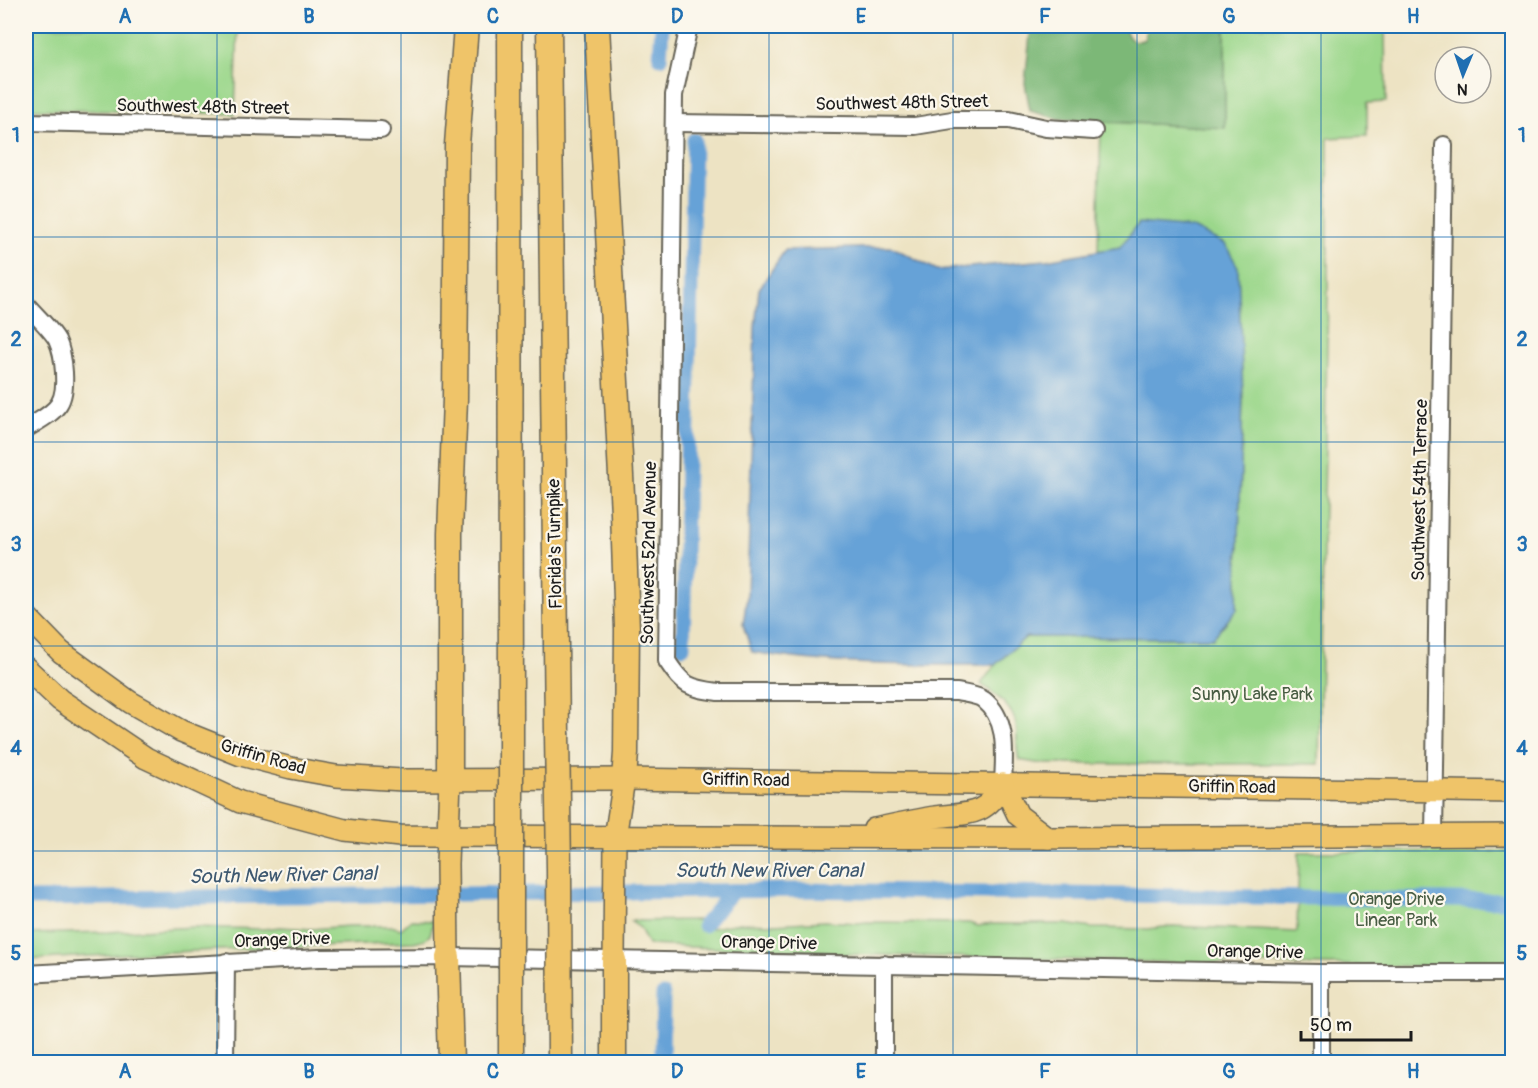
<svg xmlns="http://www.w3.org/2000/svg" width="1538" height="1088" font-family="Pangolin,sans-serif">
<rect width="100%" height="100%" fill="#fbf7ec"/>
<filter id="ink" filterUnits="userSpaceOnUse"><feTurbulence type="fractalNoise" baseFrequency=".0167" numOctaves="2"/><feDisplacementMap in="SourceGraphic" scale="12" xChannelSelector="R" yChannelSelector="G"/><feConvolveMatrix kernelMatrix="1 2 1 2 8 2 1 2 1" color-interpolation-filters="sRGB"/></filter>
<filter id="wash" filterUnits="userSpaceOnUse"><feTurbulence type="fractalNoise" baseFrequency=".008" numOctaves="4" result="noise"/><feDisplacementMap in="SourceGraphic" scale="24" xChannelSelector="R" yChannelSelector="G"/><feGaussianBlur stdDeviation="1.35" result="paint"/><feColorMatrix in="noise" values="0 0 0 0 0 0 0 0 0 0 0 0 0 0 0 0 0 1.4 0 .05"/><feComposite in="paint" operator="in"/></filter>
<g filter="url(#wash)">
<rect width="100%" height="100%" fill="#ede3c3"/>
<g fill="#9bd78b" stroke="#5c7a54" stroke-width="1.5">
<polygon points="26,26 238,26 235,114 26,109"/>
<path d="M1225,26H1385L1386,102L1367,103V136L1328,138V290L1319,764H1042L1019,760C1015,747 1019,728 1014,718C1008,703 993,693 981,684L995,665L1026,637L1213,638L1237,609L1243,395L1121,247L1098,251L1101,122L1225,127Z"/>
<polygon points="1512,851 1512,966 1396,966 1192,963 839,954 648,945 640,928 630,921 698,920 707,929 740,923 775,924 825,921 858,923 867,922 969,923 978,926 992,924 1066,924 1091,928 1148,929 1172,926 1297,932 1299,852"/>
<polygon points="411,920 434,921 430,935 424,940 413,942 124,954 26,960 26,934 108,932 193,927 263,929 280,927 312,929 348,926 391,926 401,929"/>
</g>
<path fill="#7cb877" stroke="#4c6a4a" stroke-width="1.5" d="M1031,26H1125C1126,37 1133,45 1145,39L1146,26H1225V128L1059,119L1030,111L1025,83Z"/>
<path fill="#66a2d7" stroke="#415f7a" stroke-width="1.5" d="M1139,223L1193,228L1225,244L1238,267L1243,395L1237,609L1213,638L1026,637L995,665C913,665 832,666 752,652L743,625L747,596L755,328L759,289L785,250L892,247L937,270L1046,260L1120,247Z"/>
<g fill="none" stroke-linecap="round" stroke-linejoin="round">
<g stroke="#66a2d7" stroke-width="15">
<polyline points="660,58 662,26"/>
<polyline points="683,647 694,140"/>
<polyline points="26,899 798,890 1512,901"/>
<polyline points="704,925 733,891"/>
<polyline points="662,1062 663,995"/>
</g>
</g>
</g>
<g filter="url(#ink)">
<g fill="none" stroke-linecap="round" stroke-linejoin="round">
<g stroke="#656256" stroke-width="20">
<g id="minor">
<path d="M689,26L674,95L667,661C683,686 689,688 718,692H957C965,694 978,695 984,700C1009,720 1004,755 1003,784"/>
<polyline points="26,122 381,130"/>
<polyline points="674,123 915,126 952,120 1009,120 1046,128 1094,131"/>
<path d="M26,304C34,314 51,329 57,340C64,355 68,390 59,404C52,415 36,422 26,429"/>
<polyline points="1434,836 1444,145"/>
<polyline points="26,974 319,958 448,957 1321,973 1512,973"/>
<polyline points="225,1062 226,962"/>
<polyline points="884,1062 884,964"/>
<polyline points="1321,1062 1321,973"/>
</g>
</g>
<g stroke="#656256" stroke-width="24">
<g id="major">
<polyline points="26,616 61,652 130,702 181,731 241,755 291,768 336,776 403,780 624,779 1512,792"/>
<polyline points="26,668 60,700 146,758 240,802 345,830 400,836 1048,838 1512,835"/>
<polyline points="1003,784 1018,815 1048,838"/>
<path d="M874,829C894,825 915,820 935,817C967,813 986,817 1003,784"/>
<polyline points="448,957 447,864 450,779"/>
<polyline points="614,960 615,838 624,779"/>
</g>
</g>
<g stroke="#656256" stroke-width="27">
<g id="highway">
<polyline points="510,26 511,721"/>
<polyline points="549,26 557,733"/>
<polyline points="597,26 623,513 627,629 626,753 624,779"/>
<polyline points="450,779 450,534 455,399 457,145 466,26"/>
<polyline points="448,957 451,1062"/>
<polyline points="614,1062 614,960"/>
</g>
</g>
<use href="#minor" stroke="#fff" stroke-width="16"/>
<use href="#major" stroke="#efc469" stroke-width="21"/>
<use href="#highway" stroke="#efc469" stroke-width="24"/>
<g stroke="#656256" stroke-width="27" stroke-linecap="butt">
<g id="highway-bridge">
<polyline points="557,733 559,869 560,1062"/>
<polyline points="511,1062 511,721"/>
</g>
</g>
<use href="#highway-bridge" stroke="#efc469" stroke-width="24"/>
</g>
</g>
<path fill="none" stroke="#1f6fb2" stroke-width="1.5" stroke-opacity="0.55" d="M217,26V1062M401,26V1062M585,26V1062M769,26V1062M953,26V1062M1137,26V1062M1321,26V1062M26,237H1512M26,442H1512M26,646H1512M26,851H1512"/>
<g text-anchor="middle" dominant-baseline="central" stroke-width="4.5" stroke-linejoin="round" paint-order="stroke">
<g font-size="18" fill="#1c1c1c" stroke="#fbf7ec">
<text transform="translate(902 103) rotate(-1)">Southwest 48th Street</text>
<text transform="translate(203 107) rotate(1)">Southwest 48th Street</text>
<text transform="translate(1420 490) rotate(-89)">Southwest 54th Terrace</text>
<text transform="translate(555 544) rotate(-91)">Florida's Turnpike</text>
<text transform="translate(649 553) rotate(-89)">Southwest 52nd Avenue</text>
<text transform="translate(263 757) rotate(16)">Griffin Road</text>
<text transform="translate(746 780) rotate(1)">Griffin Road</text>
<text transform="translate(1232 787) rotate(1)">Griffin Road</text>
<text transform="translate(282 940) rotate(-2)">Orange Drive</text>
<text transform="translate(769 943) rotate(1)">Orange Drive</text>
<text transform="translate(1255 952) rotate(1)">Orange Drive</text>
</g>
<g font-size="18" fill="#485d43" stroke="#fbf7ec">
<text x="1252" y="694">Sunny Lake Park</text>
<text x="1396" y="899">Orange Drive<tspan x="1396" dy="21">Linear Park</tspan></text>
</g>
<g font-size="20" font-style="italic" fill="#3d5870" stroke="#fbf7ec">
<text x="769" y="870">South New River Canal</text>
<text transform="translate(283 875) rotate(-1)">South New River Canal</text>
</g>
</g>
<rect width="1538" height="1088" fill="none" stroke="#fbf7ec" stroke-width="66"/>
<g transform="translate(1463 75) rotate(182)"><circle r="28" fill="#fbf7ec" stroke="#a29f99" stroke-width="1.5"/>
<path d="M0-4.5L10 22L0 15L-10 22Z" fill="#1f6fb2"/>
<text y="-9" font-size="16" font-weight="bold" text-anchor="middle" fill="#1c1c1c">N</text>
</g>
<path d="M1301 1031v9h110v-9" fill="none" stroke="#1c1c1c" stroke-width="3"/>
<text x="1310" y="1031" font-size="18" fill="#1c1c1c" stroke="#fbf7ec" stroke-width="4.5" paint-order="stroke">50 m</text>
<rect x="33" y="33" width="1472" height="1022" fill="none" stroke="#1f6fb2" stroke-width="2"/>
<g font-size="20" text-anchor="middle" font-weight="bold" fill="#1f6fb2">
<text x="125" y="23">A</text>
<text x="309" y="23">B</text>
<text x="493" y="23">C</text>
<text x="677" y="23">D</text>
<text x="861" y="23">E</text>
<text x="1045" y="23">F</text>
<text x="1229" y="23">G</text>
<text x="1413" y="23">H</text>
<text x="16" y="142">1</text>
<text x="1522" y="142">1</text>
<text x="16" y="346">2</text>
<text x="1522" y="346">2</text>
<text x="16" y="551">3</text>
<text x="1522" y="551">3</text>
<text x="16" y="755">4</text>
<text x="1522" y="755">4</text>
<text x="16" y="960">5</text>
<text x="1522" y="960">5</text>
<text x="125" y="1078">A</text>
<text x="309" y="1078">B</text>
<text x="493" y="1078">C</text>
<text x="677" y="1078">D</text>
<text x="861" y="1078">E</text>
<text x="1045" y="1078">F</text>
<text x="1229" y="1078">G</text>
<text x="1413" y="1078">H</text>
</g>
</svg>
